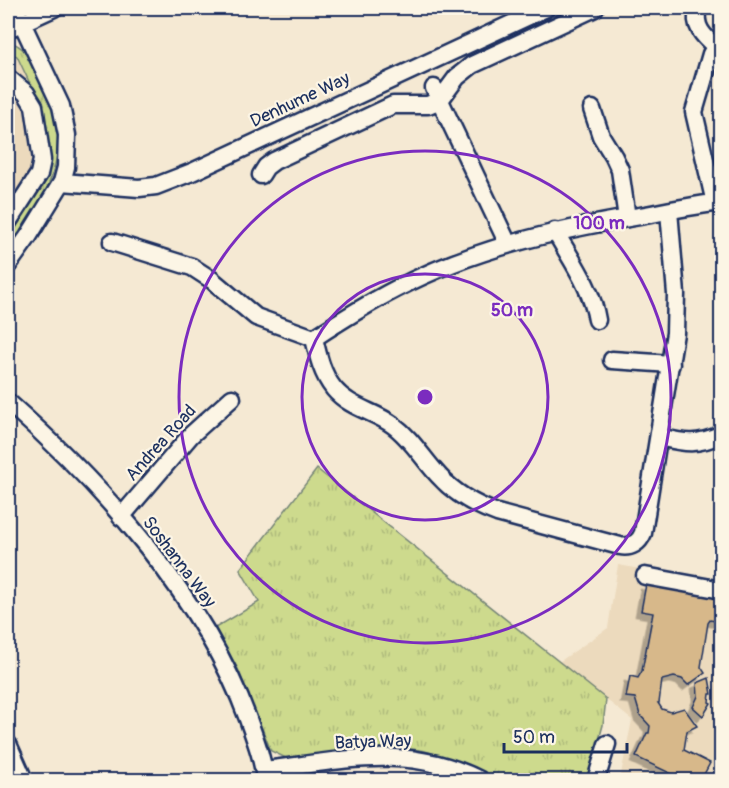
<svg xmlns="http://www.w3.org/2000/svg" width="729" height="788" font-family="Pangolin,sans-serif">
<defs>
<pattern id="grass-tufts" width="24" height="20" patternUnits="userSpaceOnUse" patternTransform="scale(1.5)"><rect width="24" height="20" fill="#cdda8d"/><path d="M3 7l-1-3M5 7V3M7 7l1-3M15 17l-1-3M17 17v-4M19 17l1-3" fill="none" stroke="#afbb7c"/></pattern>
<filter id="shadow"><feDropShadow dx="-5.5" dy="5.5" stdDeviation="0" flood-color="#0004"/></filter>
</defs>
<rect width="100%" height="100%" fill="#f5e9d3"/>
<filter id="ink" filterUnits="userSpaceOnUse"><feTurbulence type="fractalNoise" baseFrequency=".0167" numOctaves="2"/><feDisplacementMap in="SourceGraphic" scale="12" xChannelSelector="R" yChannelSelector="G"/><feConvolveMatrix kernelMatrix="1 2 1 2 8 2 1 2 1" color-interpolation-filters="sRGB"/></filter>
<g filter="url(#ink)">
<g fill="#ecdabd">
<polygon points="8,53 17,55 39,103 47,170 8,230"/>
<polygon points="618,565 721,583 721,780 624,780 620,779 632,720 559,662 608,628"/>
</g>
<g fill="url(#grass-tufts)" stroke="#748476" stroke-width="1.5">
<path d="M8,42C27,45 32,63 39,78C44,89 50,100 54,112C70,165 37,210 8,251V230L47,170L39,103L17,56L8,53Z"/>
<polygon points="317,469 606,699 603,725 588,780 498,780 458,761 425,751 405,748 386,748 286,758 271,751 238,669 215,628 259,602 240,569"/>
</g>
<g fill="#d7b88a" stroke="#1b2f5e" stroke-width="1.5" filter="url(#shadow)">
<polygon points="646,584 722,597 722,622 710,620 708,623 701,667 705,673 688,685 682,679 674,677 662,680 659,703 658,703 662,709 671,712 684,708 697,726 687,731 684,750 710,763 701,780 691,780 677,774 676,776 636,757 647,733 649,733 650,726 640,715 635,698 626,697 630,676 638,678 642,671 653,613 641,611"/>
<polygon points="709,678 712,694 710,694 709,702 711,703 703,716 693,707 698,696 697,683"/>
</g>
<g fill="none" stroke-linecap="round" stroke-linejoin="round">
<g stroke="#1b2f5e" stroke-width="21">
<g id="minor">
<path d="M698,8C693,26 703,36 716,47"/>
<polyline points="8,29 54,8"/>
<polyline points="8,78 26,93 34,106 42,160 39,174 8,222"/>
<polyline points="434,88 508,244"/>
<polyline points="592,109 601,136 614,157 620,170 627,218"/>
<polyline points="261,175 266,167 274,161 393,105 428,105 440,100 457,77 472,65 595,8"/>
<polyline points="62,182 139,188 156,186 192,172 546,8"/>
<polyline points="715,203 694,112 711,54 714,49 722,44"/>
<path d="M555,231C571,260 592,288 597,320"/>
<polyline points="112,242 192,267 212,280 256,317 314,338"/>
<polyline points="8,265 28,237 62,182 66,167 67,135 61,106 15,8"/>
<path d="M314,338C318,356 322,374 334,389C350,408 374,411 393,425C412,439 423,459 439,476C455,494 475,505 497,513L620,546C631,548 639,543 643,533L675,333L676,294L669,211"/>
<path d="M314,338C340,321 367,304 396,289C472,249 556,230 640,216C667,211 694,205 722,202"/>
<polyline points="612,360 671,364"/>
<path d="M8,402C103,486 204,598 248,719C255,739 263,759 265,780"/>
<path d="M659,437C685,443 696,446 722,434"/>
<polyline points="121,517 191,435 232,398"/>
<polyline points="645,576 722,590"/>
<polyline points="8,744 24,780"/>
<path d="M264,770C341,761 407,743 480,780"/>
<polyline points="596,780 607,744"/>
</g>
</g>
<use href="#minor" stroke="#fcf5e5" stroke-width="16"/>
</g>
</g>
<g fill="none" stroke="#7b2cbf" stroke-width="3">
<circle cx="425" cy="397" r="123"/>
<circle cx="425" cy="397" r="246"/>
</g>
<g text-anchor="middle" dominant-baseline="central" stroke-width="4.5" stroke-linejoin="round" paint-order="stroke">
<g font-size="18" fill="#1b2f5e" stroke="#fcf5e5">
<text transform="translate(300 100) rotate(-25)">Denhume Way</text>
<text transform="translate(161 443) rotate(-48)">Andrea Road</text>
<text transform="translate(179 562) rotate(53)">Soshanna Way</text>
<text transform="translate(373 742) rotate(-2)">Batya Way</text>
</g>
</g>
<circle cx="425" cy="397" r="9" fill="#7b2cbf" stroke="#fcf5e5" stroke-width="3"/>
<g font-size="18" text-anchor="middle" font-weight="bold" fill="#7b2cbf" stroke="#fcf5e5" stroke-width="4.5" stroke-linejoin="round" paint-order="stroke">
<text x="599" y="229">100 m</text>
<text x="512" y="316">50 m</text>
</g>
<rect width="729" height="788" fill="none" stroke="#fcf5e5" stroke-width="30"/>
<rect x="15" y="15" width="699" height="758" fill="none" stroke="#1b2f5e" stroke-width="2" filter="url(#ink)"/>
<path d="M504 743v9h123v-9" fill="none" stroke="#1b2f5e" stroke-width="3"/>
<text x="513" y="743" font-size="18" fill="#1b2f5e" stroke="#fcf5e5" stroke-width="4.5" paint-order="stroke">50 m</text>
</svg>
